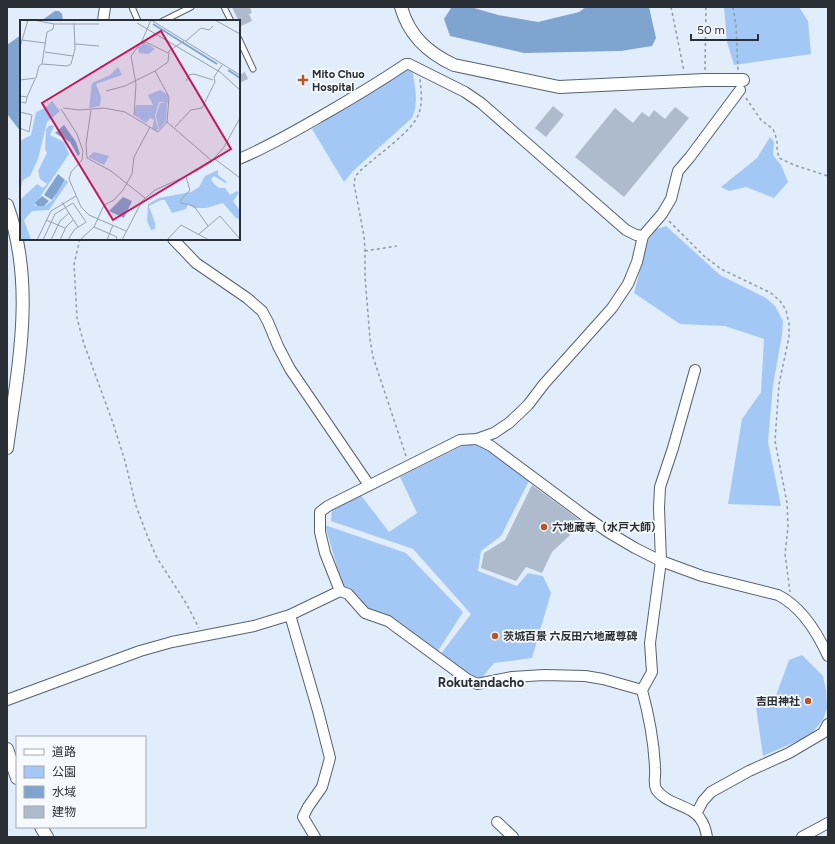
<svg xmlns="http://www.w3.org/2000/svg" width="835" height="844" font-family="Figtree,'Noto Sans JP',sans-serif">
<rect width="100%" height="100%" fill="#e1edfb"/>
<g fill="#a4c8f5">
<polygon points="724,7 799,7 808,21 811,54 734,65 727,42"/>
<path d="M408,70L413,73C415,89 419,103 412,118L353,171L344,182L312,129L404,71Z"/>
<polygon points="770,137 774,142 773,155 781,165 788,182 774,198 746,187 729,191 721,187 757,158"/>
<polygon points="666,226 720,275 766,298 775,306 783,321 782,335 773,385 768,442 781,506 728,504 742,419 761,392 764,339 725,326 680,324 634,293 648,240 657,229"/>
<polygon points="484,443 529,481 501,536 481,551 478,571 517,586 528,573 543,576 551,593 532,658 494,663 480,680 440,655 471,614 413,549 331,521 332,507 360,494 389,532 417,513 400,477 462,446"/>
<polygon points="325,525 406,553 463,612 438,651 389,617 368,611 343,588"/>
<polygon points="802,655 823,676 826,690 827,708 823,720 812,733 802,739 763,756 756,707 774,701 789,660"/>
</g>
<g fill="#80a4d0">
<polygon points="586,7 649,7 656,38 652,46 621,51 524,53 450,36 444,19 451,8 474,8 498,15 538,22 579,12"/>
<polygon points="55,11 59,11 62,14 63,21 41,21"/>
<polygon points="21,35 21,132 7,114 7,45"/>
</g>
<g fill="#adbbcc">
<polygon points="232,7 250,7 252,13 249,14 252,21 241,26"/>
<polygon points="245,72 248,79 239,83 239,75"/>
<polygon points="553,106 564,115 546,137 535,128"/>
<polygon points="675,107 689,118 624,197 575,157 615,108 633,123 642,112 649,117 654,110 665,119"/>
<polygon points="532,485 581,521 569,536 552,552 542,573 526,567 516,581 481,568 484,553 505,540"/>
</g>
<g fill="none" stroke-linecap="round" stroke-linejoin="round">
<g stroke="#566272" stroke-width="7">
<g id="service">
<polyline points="132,7 138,21"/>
<polyline points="224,7 231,21"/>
<polyline points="163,21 191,7"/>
<polyline points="239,39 253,69"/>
</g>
</g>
<g stroke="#566272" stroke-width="12">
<g id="minor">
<polyline points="103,21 105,7"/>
<path d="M239,159C268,147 295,131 323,115C351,99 379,82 406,64H409L465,92L481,103L626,230L636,235L643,236"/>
<polyline points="173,239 196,263 247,298 262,311 268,322 278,346 290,369 369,485"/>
<path d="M695,370L673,448L660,487L659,508L661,561L650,643L652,672L642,690C649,716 654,741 655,768C656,776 653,783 656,789C666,805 693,805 701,820C705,825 706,831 707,837"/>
<path d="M477,439L491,446L585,516L608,532L635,548L661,561L702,576L778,595C802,607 817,632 828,656"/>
<polyline points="340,591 325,553 320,532 320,512 328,506 460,440 477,439 494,433 509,423 528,405 544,384 612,308 628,284 637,262 643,236 662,214 671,199 678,171 690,157 740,90"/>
<polyline points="290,615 318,711 330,758 322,787 308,807 303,817 315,837"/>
<polyline points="7,700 140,651 172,642 254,626 290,615 340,591 348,594 365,613 388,621 467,679 477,684 512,677 544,675 585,676 603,679 642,690"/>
<polyline points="696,814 703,801 711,792 749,771 789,753 823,733 828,724"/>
<polyline points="497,822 513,837"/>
<polyline points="802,837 828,823"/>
</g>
</g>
<g stroke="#566272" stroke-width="14">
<g id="tertiary">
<path d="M401,7C409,36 428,53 454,65L559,87L705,80H743"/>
<path d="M7,205C36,284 18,368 7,448"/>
<polyline points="7,749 17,778"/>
<polyline points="41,827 47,837"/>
</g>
</g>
<g stroke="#9099a4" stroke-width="1.5" stroke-dasharray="3 3" stroke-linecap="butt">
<polyline points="542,7 555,7"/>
<polyline points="671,7 684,71"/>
<polyline points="733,7 736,25 738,71"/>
<polyline points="705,70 706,7"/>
<polyline points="746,98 761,120 773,129 777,140 777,149 779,158 794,165 828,176"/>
<polyline points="669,221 704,256 721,269 771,293 780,301 786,310 789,324 789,337 779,384 775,441 787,503 788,527 785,554 790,592"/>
<polyline points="80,239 74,264 77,318 84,344 113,423 125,461 136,506 147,535 157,558 186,603 199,628"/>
<polyline points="365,251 397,246"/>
<path d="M406,456L373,357L370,339L365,276V251L364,236L354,184L355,177L359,172C374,157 413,132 419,113C423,102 421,90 420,79"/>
</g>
<use href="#service" stroke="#fff" stroke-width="5"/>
<use href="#minor" stroke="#fff" stroke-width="10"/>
<use href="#tertiary" stroke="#fff" stroke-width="12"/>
</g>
<g fill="#ba5624" stroke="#f6f9fd" stroke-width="1.5">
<path d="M301 74h4v4h4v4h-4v4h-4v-4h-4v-4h4z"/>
<circle cx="544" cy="527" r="4"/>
<circle cx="495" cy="636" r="4"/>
<circle cx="808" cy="701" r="4"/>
</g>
<g text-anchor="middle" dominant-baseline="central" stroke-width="3.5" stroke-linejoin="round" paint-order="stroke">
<g font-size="11" font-weight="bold" fill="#2a2f36" stroke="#f6f9fd" text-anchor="start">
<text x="312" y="74">Mito Chuo<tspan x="312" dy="13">Hospital</tspan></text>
<text x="552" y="527">六地蔵寺（水戸大師）</text>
<text x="503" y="636">茨城百景 六反田六地蔵尊碑</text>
<text x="800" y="701" text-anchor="end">吉田神社</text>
</g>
<g font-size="13" font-weight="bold" fill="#2a2f36" stroke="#f6f9fd">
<text x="481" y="682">Rokutandacho</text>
</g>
</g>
<g transform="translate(20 20)">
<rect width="220" height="220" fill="#e1edfb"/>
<path d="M124,23L129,25L135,29L128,34L119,33L118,27ZM98,47L102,55L76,64L81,77L80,86L69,88L72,63L90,55ZM140,70L148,75V83L139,82L135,96L138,109L136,111L132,108L134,100L130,98L126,103L114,95L116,85H133L128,75ZM32,81L40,91L27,102L18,139L10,156L3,160L0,170V121L11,115L16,92L25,88ZM140,83H147L146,101L139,110L136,96ZM30,105L34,106L30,115L44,122L49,134L14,186H25L34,179L36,172L46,160L48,162L29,190L12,191L4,200L11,220H0V180L17,164L23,168L27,164L20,159L18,151L27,133L25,129L26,109ZM74,132L89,136L84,145L68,137ZM198,150V155L207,162L205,163L194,156L191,159L194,164L199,168H205L210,175L217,171L219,173L213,181L220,191V199L216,198L203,183L186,188H174L168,184L166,189L152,193L145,180H141L129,186L135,203V209L131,210L127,201L128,184L139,178L171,172L179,167L185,156Z" fill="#a4c8f5"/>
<path d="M44,105L56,122L60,134L58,136L50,122L35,113ZM38,154L45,160L32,180L24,175ZM22,176L29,181L24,186H17L15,183ZM103,177L112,181L104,198L89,191Z" fill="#80a4d0"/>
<path fill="none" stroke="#80a4d0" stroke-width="2" d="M133,4L197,44M208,50L220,58"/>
<path fill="none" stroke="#98a1ac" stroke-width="1" d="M13,0L34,4H79M131,0L220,55M195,0L220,14M117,3L200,52L220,70M2,20L25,23M166,21L181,8L189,10L193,6M55,24L79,26M120,24L126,22L148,33M0,27L8,0M25,32L53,36M22,44L47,46L51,44L55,29L54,3M0,60L16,58L19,46L22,44L27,12L33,9L34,4M166,61L169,55L174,54L193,60M86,71L105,66L135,51L148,42L149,31L164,21M0,76L7,77L15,59M0,82L6,83L7,77M43,88L59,90L84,88L105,92L138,112L147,102L149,77L135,51M41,89L57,114L63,131L62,140L51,152L49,159L61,187L69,195L106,211M71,90L66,124L67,138L91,151L125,178M0,92L12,95L9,112L0,108M114,95L116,64L111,36L122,21L131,0M147,102L192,141M155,107L171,90L182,88L195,62L194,57L202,45M195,139L220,158M166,157L170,170L161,180V183L174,186L188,206M42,182L58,207M26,200L45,208M74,207L97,217L96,220M179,214L200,196L219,218M17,220L31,191L56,176M23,220L35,194L53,183L66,202L54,210L48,220M31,220L40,201L49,193M40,220L46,207L53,200M60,220L74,207L84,185L94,180L103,170L112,154L114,137L130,107M87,220L93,205M102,220L122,181L135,170L177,151L191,142L204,127L220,98M147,220L161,205L189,220"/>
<path fill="#c2185b" fill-opacity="0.15" stroke="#c2185b" stroke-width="2" d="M141,11L211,129L93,200L22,83Z"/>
<rect width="220" height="220" fill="none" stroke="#2a2f36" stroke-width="2"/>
</g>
<rect width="835" height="844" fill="none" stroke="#2a2f36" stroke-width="16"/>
<rect x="16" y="736" width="130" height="92" fill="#f6f9fd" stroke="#a4a8ad"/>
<rect x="24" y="749" width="20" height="6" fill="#ffffff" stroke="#a4a8ad"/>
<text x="52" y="756" font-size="12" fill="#2a2f36">道路</text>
<rect x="24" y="766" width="20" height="12" fill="#a4c8f5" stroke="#a4a8ad"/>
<text x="52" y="776" font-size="12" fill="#2a2f36">公園</text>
<rect x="24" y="786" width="20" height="12" fill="#80a4d0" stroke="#a4a8ad"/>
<text x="52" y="796" font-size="12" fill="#2a2f36">水域</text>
<rect x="24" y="806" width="20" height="12" fill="#adbbcc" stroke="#a4a8ad"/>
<text x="52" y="816" font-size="12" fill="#2a2f36">建物</text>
<path d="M691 34v6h67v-6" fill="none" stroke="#2a2f36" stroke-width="2"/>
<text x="697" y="34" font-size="12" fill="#2a2f36" stroke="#f6f9fd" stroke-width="3" paint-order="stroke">50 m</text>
</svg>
